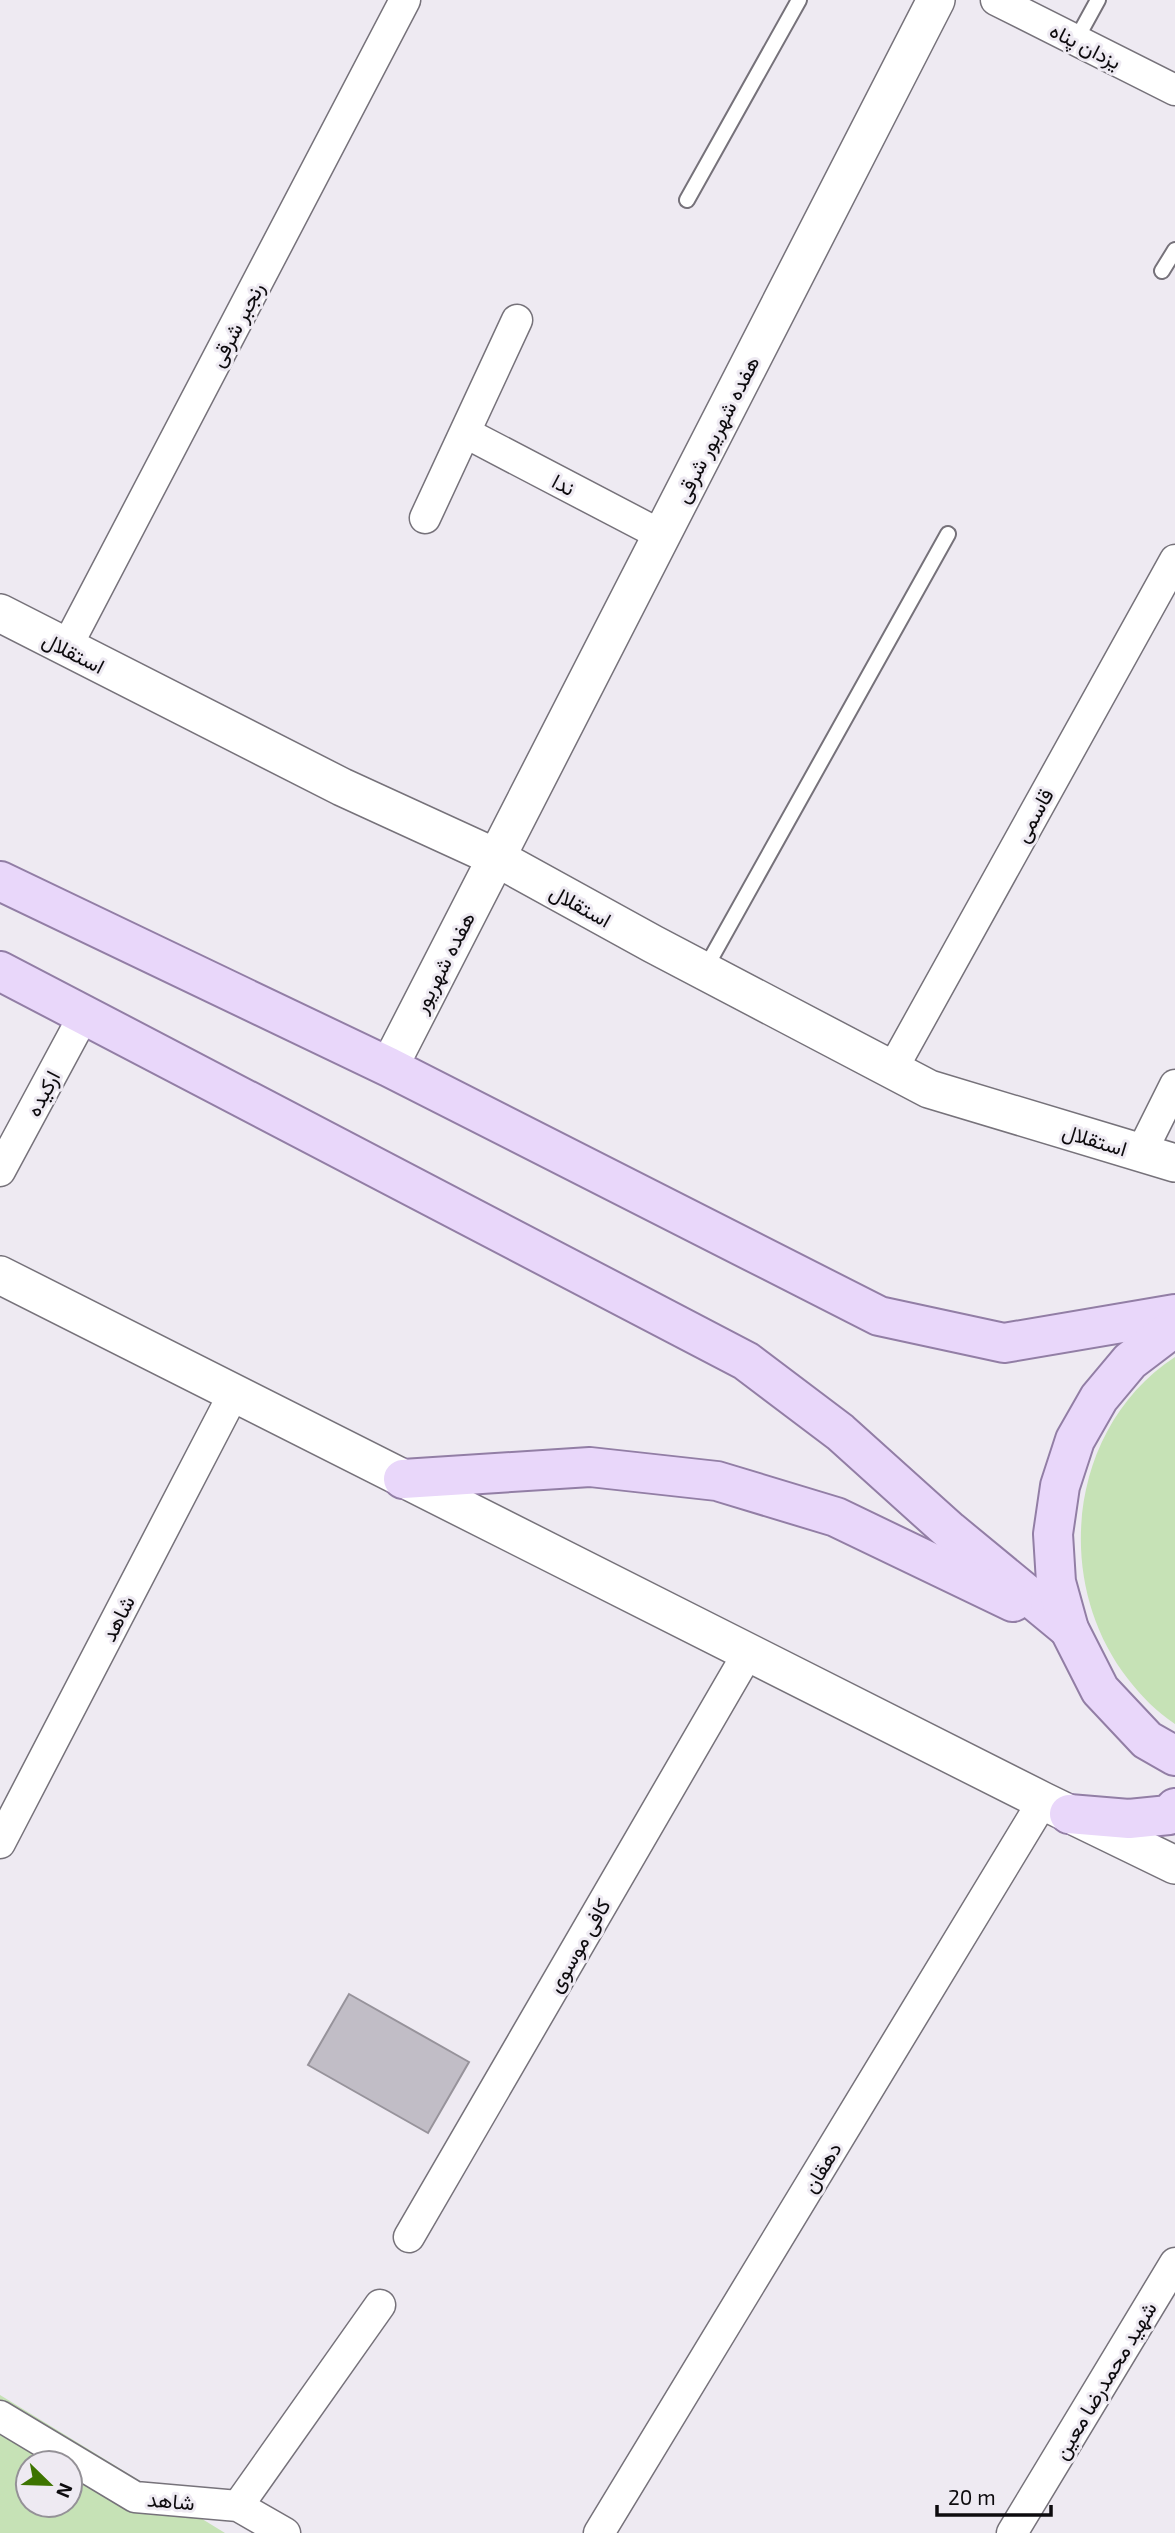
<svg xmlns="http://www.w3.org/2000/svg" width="1175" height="2533" font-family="'Exo 2',Vazirmatn,sans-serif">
<rect width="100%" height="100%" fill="#eeeaf2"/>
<g fill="#c6e2b6" fill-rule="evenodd">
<path d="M1175,1357V1724C1157,1712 1141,1696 1128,1679C1052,1582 1068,1427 1175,1357Z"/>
<path d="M0,2395L225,2533H0ZM28,2463H70V2505H28Z"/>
</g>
<polygon fill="#c1bdc6" stroke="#97939b" stroke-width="2" points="349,1994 469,2062 428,2133 308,2065"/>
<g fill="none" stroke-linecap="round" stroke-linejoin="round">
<g stroke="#76727a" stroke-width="18">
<g id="service">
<polyline points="1076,40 1098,0"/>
<polyline points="687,200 799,0"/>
<polyline points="1162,271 1175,250"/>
<polyline points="705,969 948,534"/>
</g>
</g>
<g stroke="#76727a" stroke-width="33">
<g id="minor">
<polyline points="996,0 1175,90"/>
<polyline points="466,433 661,535"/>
<polyline points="425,518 517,320"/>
<polyline points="66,648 405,0"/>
<polyline points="892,1070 1175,560"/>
<polyline points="1141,1153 1175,1085"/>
<polyline points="0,1171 84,1015"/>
<polyline points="0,1843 234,1393"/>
<polyline points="409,2237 748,1653"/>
<polyline points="0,2416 135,2497 238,2506 285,2533"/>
<polyline points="238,2506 380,2305"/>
<polyline points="599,2533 1043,1801"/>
<polyline points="1012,2533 1175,2263"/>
</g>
</g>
<g stroke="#76727a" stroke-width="40">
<g id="tertiary">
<polyline points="0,613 342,787 497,858 653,944 929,1089 1175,1163"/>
<polyline points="389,1067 936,0"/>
<polyline points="0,1275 1043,1801 1175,1865"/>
</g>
</g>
<g stroke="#927ea5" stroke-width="42">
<g id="primary">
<polyline points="0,881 389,1067 879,1316 1004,1343 1175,1314"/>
<polyline points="0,971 746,1361 840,1432 950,1531 1069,1629"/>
<polyline points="1175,1327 1130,1361 1099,1398 1075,1440 1060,1486 1053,1534 1056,1582 1069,1629 1100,1690 1147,1740 1175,1756"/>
<polyline points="403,1479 590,1467 717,1481 836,1517 1013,1602"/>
<polyline points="1069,1814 1129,1819 1169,1815 1175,1808"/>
</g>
</g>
<use href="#service" stroke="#fff" stroke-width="14"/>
<use href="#minor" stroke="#fff" stroke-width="30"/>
<use href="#tertiary" stroke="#fff" stroke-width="37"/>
<use href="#primary" stroke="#e9d7fa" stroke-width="38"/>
</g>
<g text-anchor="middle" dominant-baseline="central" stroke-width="6" stroke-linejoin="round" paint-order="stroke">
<g font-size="21" fill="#0d0b0e" stroke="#eeeaf2">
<text transform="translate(1086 45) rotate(27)">یزدان پناه</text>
<text transform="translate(236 324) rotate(-62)">رنجبر شرقی</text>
<text transform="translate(716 429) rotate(-63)">هفده شهریور شرقی</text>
<text transform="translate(564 484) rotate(28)">ندا</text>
<text transform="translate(74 652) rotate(27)">استقلال</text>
<text transform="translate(1033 815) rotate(-61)">قاسمی</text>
<text transform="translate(581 905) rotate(29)">استقلال</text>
<text transform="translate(443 962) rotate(-63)">هفده شهریور</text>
<text transform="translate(42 1093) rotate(-62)">ارکیده</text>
<text transform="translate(1095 1139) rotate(17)">استقلال</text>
<text transform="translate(117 1618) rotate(-63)">شاهد</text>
<text transform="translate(578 1945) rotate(-60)">کافی موسوی</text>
<text transform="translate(821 2167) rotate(-59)">دهقان</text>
<text transform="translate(1104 2380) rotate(-59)">شهید محمدرضا معین</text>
<text transform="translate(171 2500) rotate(5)">شاهد</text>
</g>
</g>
<g transform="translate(49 2484) rotate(113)"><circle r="33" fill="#eeeaf2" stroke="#949197" stroke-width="2"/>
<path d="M0-5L12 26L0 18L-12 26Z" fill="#3d7400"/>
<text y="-10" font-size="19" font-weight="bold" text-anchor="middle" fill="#0d0b0e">N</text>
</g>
<path d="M937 2505v10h114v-10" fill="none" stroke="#0d0b0e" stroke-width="3.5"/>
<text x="948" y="2505" font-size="21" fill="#0d0b0e" stroke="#eeeaf2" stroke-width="5" paint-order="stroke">20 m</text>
</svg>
